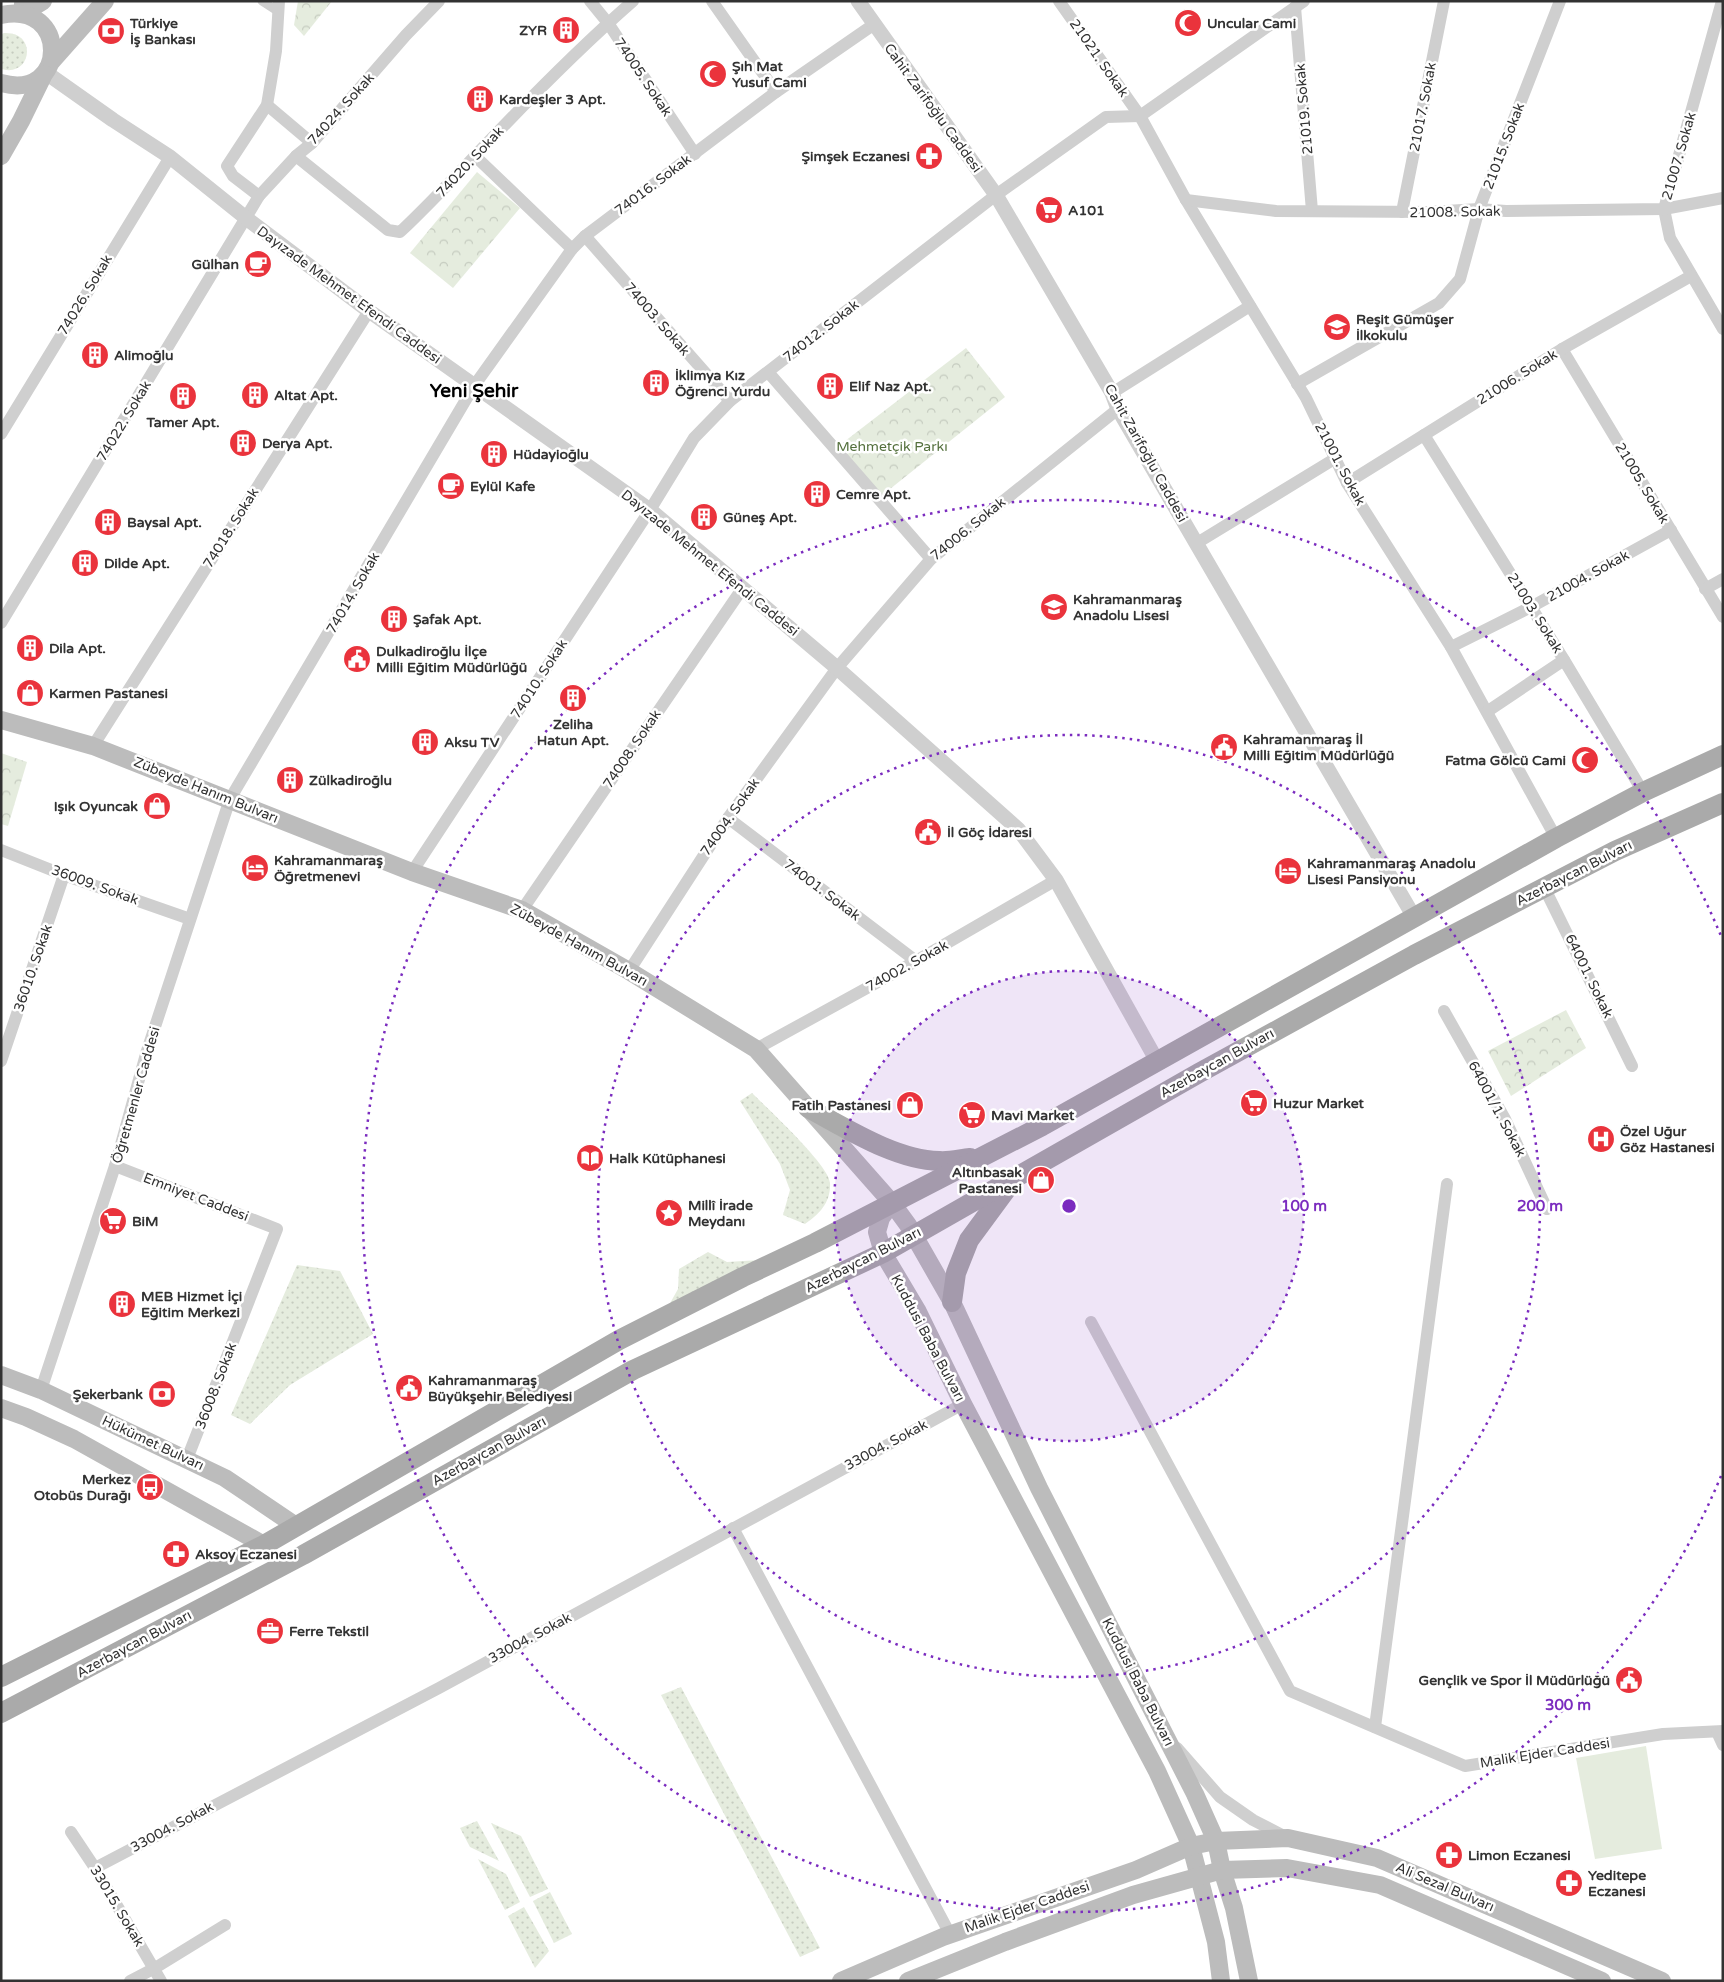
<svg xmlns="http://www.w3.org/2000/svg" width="1724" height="1982" font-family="'Varela Round',sans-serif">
<defs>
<pattern id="grass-dots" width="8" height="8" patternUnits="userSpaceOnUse" patternTransform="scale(1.25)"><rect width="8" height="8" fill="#e5ecde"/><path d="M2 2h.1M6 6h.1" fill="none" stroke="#c5cbbf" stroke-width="1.8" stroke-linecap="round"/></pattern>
<pattern id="park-crowns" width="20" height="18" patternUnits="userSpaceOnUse" patternTransform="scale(1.25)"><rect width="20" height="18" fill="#e5ecde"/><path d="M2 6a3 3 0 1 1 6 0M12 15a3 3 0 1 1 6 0" fill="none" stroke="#c5cbbf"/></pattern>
</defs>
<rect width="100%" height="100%" fill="#fff"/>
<g fill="url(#grass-dots)">
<path d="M4,33C38,31 32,78 1,69V35Z"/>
<path d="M752,1093C767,1108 830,1166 830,1183C831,1202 820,1214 805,1224L783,1215L790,1190L780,1164L740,1101Z"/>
<polygon points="708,1252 727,1262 760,1260 664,1314 678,1289 679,1269"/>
<polygon points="297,1265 340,1271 373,1334 290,1385 250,1424 231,1415"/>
<polygon points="681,1687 820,1948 800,1957 661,1695"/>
<polygon points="477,1821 499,1861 470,1847 460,1828"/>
<polygon points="491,1823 521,1836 548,1889 530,1897"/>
<polygon points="478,1859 506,1874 520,1902 505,1910"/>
<polygon points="550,1892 572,1934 554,1943 533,1901"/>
<polygon points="524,1907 549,1951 535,1968 508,1916"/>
</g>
<g fill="url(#park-crowns)">
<polygon points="298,1 332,1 304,36 294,25"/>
<polygon points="477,172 520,208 453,288 410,253"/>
<polygon points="966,348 1005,397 880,497 836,448"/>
<polygon points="1,753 27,762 8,826 1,824"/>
<polygon points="1566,1010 1586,1048 1511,1096 1488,1051"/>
</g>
<polygon fill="#e5ecde" points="1646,1746 1662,1849 1595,1859 1576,1758"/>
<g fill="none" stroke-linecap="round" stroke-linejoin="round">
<polyline stroke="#cfcfcf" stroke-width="9" points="262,1 279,12"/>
<g stroke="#cfcfcf" stroke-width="12">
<polyline points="590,1 608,23 695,154"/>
<polyline points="712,1 776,92"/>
<polyline points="1059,1 1140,116 1186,200 1306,398 1347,483 1451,647 1556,838"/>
<polyline points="1722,1 1664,209 1670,238 1723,329"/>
<polyline points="1295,7 1312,211"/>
<polyline points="267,105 312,143"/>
<path d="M296,156L388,230L400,232C433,201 464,167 496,134C540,88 585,43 633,1"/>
<polyline points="475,156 572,249"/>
<polyline points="259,196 233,176 227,166 267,105 276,51 279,1"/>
<polyline points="1186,200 1276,211 1429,212 1479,209 1506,211 1664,209 1723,198"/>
<polyline points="1402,212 1444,1"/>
<polyline points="585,236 730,401"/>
<polyline points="1562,349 1723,617"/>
<polyline points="768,372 931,559"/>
<polyline points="1297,384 1439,303 1460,279 1479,209 1560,1"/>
<polyline points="1112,393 1250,306"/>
<polyline points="1,434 170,157"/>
<polyline points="1424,435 1564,660 1643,792"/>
<polyline points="1347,483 1562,349 1691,276"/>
<polyline points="1197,543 1336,458"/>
<polyline points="1705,589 1723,579"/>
<polyline points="1,623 259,196 296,156 312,143 406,35 439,1"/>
<polyline points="1451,647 1531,607 1671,530"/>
<polyline points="1488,711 1564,660"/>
<polyline points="93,746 369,311"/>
<polyline points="728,818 916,961"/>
<polyline points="1,850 64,875 190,919"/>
<polyline points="412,872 650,510 694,438 730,401 996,195 1106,117 1140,116 1304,1"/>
<polyline points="1544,887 1632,1066"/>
<polyline points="522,910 742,589"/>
<polyline points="629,971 728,818 837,668 931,559 1118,409"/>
<polyline points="1444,1011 1505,1119 1547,1209"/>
<polyline points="756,1049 916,961 1056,880"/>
<polyline points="1,1061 64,875"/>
<polyline points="115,1166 277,1229 187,1459"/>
<polyline points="1091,1322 1290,1691 1465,1766 1663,1734 1723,1731"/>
<polyline points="41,1390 115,1166 146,1054 230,799 474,386 572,249 585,236 776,92 873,25"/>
<polyline points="733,1528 950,1934"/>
<polyline points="1375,1727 1447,1184"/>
<polyline points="1717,1732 1723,1745"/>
<polyline points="1177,1748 1220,1797 1253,1820 1286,1837"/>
<polyline points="71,1832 95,1868 161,1981"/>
<polyline points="95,1868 439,1688 963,1404"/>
<polyline points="130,1981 155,1968 225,1925"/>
</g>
<g stroke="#cfcfcf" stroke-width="15">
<polyline points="858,1 996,195 1112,393 1118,409 1414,917"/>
<polyline points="45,72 113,120 170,157 246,218 369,311 650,510 837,668 1018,829 1056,880 1157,1061"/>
</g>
<g stroke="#bcbcbc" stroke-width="18">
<polyline points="23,4 25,12 43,1"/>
<path d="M1,15C69,0 69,102 1,83"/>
<polyline points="51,62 105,1"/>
<polyline points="1,156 21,121 44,74"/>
<polyline points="1,720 93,746 412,872 522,910 629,971 756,1049 892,1203 908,1225 952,1302 1039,1488 1195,1794 1216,1841 1222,1870 1234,1908 1249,1981"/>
<polyline points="892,1203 881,1218 877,1232 883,1253 917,1310 963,1404 1157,1771 1191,1846 1216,1942 1221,1981"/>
<polyline points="1,1375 41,1390 225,1478 296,1526"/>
<polyline points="1,1408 26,1417 74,1439 264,1545"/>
<polyline points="841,1981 943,1937 1136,1870 1191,1846 1216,1841 1288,1838 1377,1858 1662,1981"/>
<polyline points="908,1981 1005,1942 1133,1895 1222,1870 1287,1868 1380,1885 1602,1981"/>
</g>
<g stroke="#aaa" stroke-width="20">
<path d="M808,1108C846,1128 895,1160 939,1161C949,1162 960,1159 970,1158"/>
<polyline points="952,1302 956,1273 969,1240 1008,1187"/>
<polyline points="1,1677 264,1545 619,1340 743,1277 815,1243 1042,1126 1556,838 1643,792 1723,755"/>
<polyline points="1,1713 303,1555 633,1370 883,1253 1199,1073 1414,955 1615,851 1723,803"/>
</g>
</g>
<circle cx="1069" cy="1206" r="235" fill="#7b2cbf" fill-opacity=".12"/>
<g fill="none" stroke="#7b2cbf" stroke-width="2.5" stroke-dasharray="2.5 5">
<circle cx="1069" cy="1206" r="235"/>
<circle cx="1069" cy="1206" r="471"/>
<path d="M1721 1476A706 706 0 1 1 1721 936"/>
</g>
<defs>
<g id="mosque-disc" transform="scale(1.4375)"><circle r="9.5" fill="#ea333c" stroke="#fff"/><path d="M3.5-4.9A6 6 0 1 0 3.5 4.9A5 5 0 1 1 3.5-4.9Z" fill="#fff"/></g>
<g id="building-disc" transform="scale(1.4375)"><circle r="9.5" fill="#ea333c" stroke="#fff"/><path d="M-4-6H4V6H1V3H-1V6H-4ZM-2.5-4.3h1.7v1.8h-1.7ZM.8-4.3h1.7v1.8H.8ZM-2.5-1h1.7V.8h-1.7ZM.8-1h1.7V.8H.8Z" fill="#fff"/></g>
<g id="bank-disc" transform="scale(1.4375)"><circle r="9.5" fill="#ea333c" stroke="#fff"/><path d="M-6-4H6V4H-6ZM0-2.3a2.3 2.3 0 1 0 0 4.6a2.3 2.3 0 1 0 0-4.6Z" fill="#fff"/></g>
<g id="pharmacy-disc" transform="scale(1.4375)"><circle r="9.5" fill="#ea333c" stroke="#fff"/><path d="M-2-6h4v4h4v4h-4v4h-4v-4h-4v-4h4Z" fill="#fff"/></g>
<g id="supermarket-disc" transform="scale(1.4375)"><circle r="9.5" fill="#ea333c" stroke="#fff"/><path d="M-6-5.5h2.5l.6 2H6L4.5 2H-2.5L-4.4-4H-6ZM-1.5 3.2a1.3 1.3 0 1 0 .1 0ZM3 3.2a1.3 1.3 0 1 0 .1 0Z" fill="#fff"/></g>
<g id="cafe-disc" transform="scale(1.4375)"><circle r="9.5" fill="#ea333c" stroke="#fff"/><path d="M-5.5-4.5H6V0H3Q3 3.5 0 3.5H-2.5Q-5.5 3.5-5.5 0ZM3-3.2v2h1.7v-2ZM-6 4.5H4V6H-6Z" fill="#fff"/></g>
<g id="school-disc" transform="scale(1.4375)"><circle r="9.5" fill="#ea333c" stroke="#fff"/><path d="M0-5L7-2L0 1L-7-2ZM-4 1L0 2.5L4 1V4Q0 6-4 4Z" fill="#fff"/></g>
<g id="civic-disc" transform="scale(1.4375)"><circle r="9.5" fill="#ea333c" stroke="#fff"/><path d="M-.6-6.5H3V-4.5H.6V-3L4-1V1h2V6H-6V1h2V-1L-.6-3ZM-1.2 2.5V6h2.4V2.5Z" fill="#fff"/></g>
<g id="shop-disc" transform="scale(1.4375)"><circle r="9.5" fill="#ea333c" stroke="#fff"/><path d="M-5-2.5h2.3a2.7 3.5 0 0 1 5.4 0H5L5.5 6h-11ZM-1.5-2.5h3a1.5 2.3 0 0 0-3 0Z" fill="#fff"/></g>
<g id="hotel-disc" transform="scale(1.4375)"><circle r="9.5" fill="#ea333c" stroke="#fff"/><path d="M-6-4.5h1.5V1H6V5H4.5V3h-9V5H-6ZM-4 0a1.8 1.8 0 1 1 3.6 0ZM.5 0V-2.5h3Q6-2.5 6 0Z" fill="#fff"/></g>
<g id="hospital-disc" transform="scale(1.4375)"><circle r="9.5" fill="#ea333c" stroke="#fff"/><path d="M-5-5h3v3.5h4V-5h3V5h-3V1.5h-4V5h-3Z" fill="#fff"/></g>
<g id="library-disc" transform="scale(1.4375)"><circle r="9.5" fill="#ea333c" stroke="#fff"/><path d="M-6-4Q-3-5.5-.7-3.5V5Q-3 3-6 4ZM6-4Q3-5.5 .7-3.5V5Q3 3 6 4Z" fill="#fff"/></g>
<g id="sight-disc" transform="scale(1.4375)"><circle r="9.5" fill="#ea333c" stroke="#fff"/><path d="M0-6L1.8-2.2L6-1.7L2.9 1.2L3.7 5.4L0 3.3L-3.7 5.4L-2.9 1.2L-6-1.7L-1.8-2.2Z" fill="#fff"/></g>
<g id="bus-disc" transform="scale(1.4375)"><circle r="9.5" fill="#ea333c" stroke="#fff"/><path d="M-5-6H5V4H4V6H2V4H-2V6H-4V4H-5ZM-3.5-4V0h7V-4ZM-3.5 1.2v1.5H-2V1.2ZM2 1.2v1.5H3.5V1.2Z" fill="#fff"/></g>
<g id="office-disc" transform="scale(1.4375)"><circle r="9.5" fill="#ea333c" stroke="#fff"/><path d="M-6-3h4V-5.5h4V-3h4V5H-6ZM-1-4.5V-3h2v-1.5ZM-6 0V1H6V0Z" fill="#fff"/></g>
</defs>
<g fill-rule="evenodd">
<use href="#mosque-disc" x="1188" y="23"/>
<use href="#building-disc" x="566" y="30"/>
<use href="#bank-disc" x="111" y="31"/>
<use href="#mosque-disc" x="713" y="74"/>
<use href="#building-disc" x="480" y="99"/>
<use href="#pharmacy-disc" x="929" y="156"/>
<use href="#supermarket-disc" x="1049" y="210"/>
<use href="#cafe-disc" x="258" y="264"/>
<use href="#school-disc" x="1337" y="327"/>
<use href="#building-disc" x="95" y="355"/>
<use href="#building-disc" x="656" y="383"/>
<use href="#building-disc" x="830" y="386"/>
<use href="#building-disc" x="255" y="395"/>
<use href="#building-disc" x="183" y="396"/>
<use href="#building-disc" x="243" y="443"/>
<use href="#building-disc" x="494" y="454"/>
<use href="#cafe-disc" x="451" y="486"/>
<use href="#building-disc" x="817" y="494"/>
<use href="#building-disc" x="704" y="517"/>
<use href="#building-disc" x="108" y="522"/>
<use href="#building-disc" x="85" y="563"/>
<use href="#school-disc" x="1054" y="607"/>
<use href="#building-disc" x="394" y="619"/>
<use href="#building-disc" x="30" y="648"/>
<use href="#civic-disc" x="357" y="659"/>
<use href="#shop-disc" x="30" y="693"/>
<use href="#building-disc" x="573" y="698"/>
<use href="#building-disc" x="425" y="742"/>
<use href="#civic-disc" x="1224" y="747"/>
<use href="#mosque-disc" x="1585" y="760"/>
<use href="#building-disc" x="290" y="780"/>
<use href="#shop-disc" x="157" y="806"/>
<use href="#civic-disc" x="928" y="832"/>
<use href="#hotel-disc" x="255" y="868"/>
<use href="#hotel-disc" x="1288" y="871"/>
<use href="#supermarket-disc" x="1254" y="1103"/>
<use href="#shop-disc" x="910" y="1105"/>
<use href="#supermarket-disc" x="972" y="1115"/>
<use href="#hospital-disc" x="1601" y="1139"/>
<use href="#library-disc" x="590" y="1158"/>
<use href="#shop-disc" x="1041" y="1180"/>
<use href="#sight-disc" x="669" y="1213"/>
<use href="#supermarket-disc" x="113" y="1221"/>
<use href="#building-disc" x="122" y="1304"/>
<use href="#civic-disc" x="409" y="1388"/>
<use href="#bank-disc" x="162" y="1394"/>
<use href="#bus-disc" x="150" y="1487"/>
<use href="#pharmacy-disc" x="176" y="1554"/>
<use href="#office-disc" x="270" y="1631"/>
<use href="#civic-disc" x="1629" y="1680"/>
<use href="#pharmacy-disc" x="1449" y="1855"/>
<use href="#pharmacy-disc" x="1569" y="1883"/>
</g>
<g text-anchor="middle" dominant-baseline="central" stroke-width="5" stroke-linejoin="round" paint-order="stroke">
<g font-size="14" font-weight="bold" fill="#323232" stroke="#fff" text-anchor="start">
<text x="130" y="23">Türkiye<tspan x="130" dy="16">İş Bankası</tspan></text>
<text x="1207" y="23">Uncular Cami</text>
<text x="547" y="30" text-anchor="end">ZYR</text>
<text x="732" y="66">Şıh Mat<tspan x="732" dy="16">Yusuf Cami</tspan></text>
<text x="499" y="99">Kardeşler 3 Apt.</text>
<text x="910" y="156" text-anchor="end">Şimşek Eczanesi</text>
<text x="1068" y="210">A101</text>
<text x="239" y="264" text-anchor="end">Gülhan</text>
<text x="1356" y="319">Reşit Gümüşer<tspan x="1356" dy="16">İlkokulu</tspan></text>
<text x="114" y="355">Alimoğlu</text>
<text x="675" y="375">İklimya Kız<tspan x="675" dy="16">Öğrenci Yurdu</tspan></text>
<text x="849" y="386">Elif Naz Apt.</text>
<text x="274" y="395">Altat Apt.</text>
<text x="183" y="422" text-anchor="middle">Tamer Apt.</text>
<text x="262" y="443">Derya Apt.</text>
<text x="513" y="454">Hüdayioğlu</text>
<text x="470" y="486">Eylül Kafe</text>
<text x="836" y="494">Cemre Apt.</text>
<text x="723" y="517">Güneş Apt.</text>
<text x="127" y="522">Baysal Apt.</text>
<text x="104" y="563">Dilde Apt.</text>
<text x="1073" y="599">Kahramanmaraş<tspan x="1073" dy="16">Anadolu Lisesi</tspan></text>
<text x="413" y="619">Şafak Apt.</text>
<text x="49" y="648">Dila Apt.</text>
<text x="376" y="651">Dulkadiroğlu İlçe<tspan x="376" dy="16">Milli Eğitim Müdürlüğü</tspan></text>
<text x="49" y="693">Karmen Pastanesi</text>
<text x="573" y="724" text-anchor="middle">Zeliha<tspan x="573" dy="16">Hatun Apt.</tspan></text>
<text x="1243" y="739">Kahramanmaraş İl<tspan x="1243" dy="16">Milli Eğitim Müdürlüğü</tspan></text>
<text x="444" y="742">Aksu TV</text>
<text x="1566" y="760" text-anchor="end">Fatma Gölcü Cami</text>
<text x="309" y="780">Zülkadiroğlu</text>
<text x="138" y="806" text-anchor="end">Işık Oyuncak</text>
<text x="947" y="832">İl Göç İdaresi</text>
<text x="274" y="860">Kahramanmaraş<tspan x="274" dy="16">Öğretmenevi</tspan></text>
<text x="1307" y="863">Kahramanmaraş Anadolu<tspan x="1307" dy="16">Lisesi Pansiyonu</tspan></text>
<text x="1273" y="1103">Huzur Market</text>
<text x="891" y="1105" text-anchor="end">Fatih Pastanesi</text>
<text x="991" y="1115">Mavi Market</text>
<text x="1620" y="1131">Özel Uğur<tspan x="1620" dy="16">Göz Hastanesi</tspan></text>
<text x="609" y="1158">Halk Kütüphanesi</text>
<text x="1022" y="1172" text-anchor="end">Altınbasak<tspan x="1022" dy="16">Pastanesi</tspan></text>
<text x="688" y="1205">Millî İrade<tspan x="688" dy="16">Meydanı</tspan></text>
<text x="132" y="1221">BiM</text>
<text x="141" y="1296">MEB Hizmet İçi<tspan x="141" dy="16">Eğitim Merkezi</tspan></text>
<text x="428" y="1380">Kahramanmaraş<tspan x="428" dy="16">Büyükşehir Belediyesi</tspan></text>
<text x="143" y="1394" text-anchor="end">Şekerbank</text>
<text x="131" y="1479" text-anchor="end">Merkez<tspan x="131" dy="16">Otobüs Durağı</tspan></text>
<text x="195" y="1554">Aksoy Eczanesi</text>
<text x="289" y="1631">Ferre Tekstil</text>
<text x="1610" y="1680" text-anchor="end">Gençlik ve Spor İl Müdürlüğü</text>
<text x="1468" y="1855">Limon Eczanesi</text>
<text x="1588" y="1875">Yeditepe<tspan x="1588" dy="16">Eczanesi</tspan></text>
</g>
<g font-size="14" fill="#323232" stroke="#fff">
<text transform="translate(1099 58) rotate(55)">21021. Sokak</text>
<text transform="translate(643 77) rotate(56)">74005. Sokak</text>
<text transform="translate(1423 107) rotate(-79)">21017. Sokak</text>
<text transform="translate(933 108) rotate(54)">Cahit Zarifoğlu Caddesi</text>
<text transform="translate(341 109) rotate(-48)">74024. Sokak</text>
<text transform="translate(1304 109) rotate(-95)">21019. Sokak</text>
<text transform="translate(1504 146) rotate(-69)">21015. Sokak</text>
<text transform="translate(1679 156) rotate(-74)">21007. Sokak</text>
<text transform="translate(470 162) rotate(-47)">74020. Sokak</text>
<text transform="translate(653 185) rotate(-37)">74016. Sokak</text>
<text transform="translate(1455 212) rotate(-1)">21008. Sokak</text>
<text transform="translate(85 295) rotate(-59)">74026. Sokak</text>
<text transform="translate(349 295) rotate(36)">Dayızade Mehmet Efendi Caddesi</text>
<text transform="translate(657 319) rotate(49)">74003. Sokak</text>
<text transform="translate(821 331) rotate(-38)">74012. Sokak</text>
<text transform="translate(1517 377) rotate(-32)">21006. Sokak</text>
<text transform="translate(124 421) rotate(-59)">74022. Sokak</text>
<text transform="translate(1146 453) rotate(61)">Cahit Zarifoğlu Caddesi</text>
<text transform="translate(1340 464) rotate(62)">21001. Sokak</text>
<text transform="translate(1642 483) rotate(59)">21005. Sokak</text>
<text transform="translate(231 528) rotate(-58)">74018. Sokak</text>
<text transform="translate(968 529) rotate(-39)">74006. Sokak</text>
<text transform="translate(710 563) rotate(39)">Dayızade Mehmet Efendi Caddesi</text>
<text transform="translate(1588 576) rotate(-29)">21004. Sokak</text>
<text transform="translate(353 593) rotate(-60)">74014. Sokak</text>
<text transform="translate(1535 613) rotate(58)">21003. Sokak</text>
<text transform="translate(539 679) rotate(-57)">74010. Sokak</text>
<text transform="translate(632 749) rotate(-56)">74008. Sokak</text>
<text transform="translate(206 790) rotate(22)">Zübeyde Hanım Bulvarı</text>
<text transform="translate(730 817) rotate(-55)">74004. Sokak</text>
<text transform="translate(1574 873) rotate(-27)">Azerbaycan Bulvarı</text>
<text transform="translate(95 885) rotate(20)">36009. Sokak</text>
<text transform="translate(822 890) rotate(37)">74001. Sokak</text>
<text transform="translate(579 945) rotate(29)">Zübeyde Hanım Bulvarı</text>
<text transform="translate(907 966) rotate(-29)">74002. Sokak</text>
<text transform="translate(33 968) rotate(-71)">36010. Sokak</text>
<text transform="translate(1589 976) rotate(64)">64001. Sokak</text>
<text transform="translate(1217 1063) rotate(-29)">Azerbaycan Bulvarı</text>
<text transform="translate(136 1095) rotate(-74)">Öğretmenler Caddesi</text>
<text transform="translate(1497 1109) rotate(62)">64001/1. Sokak</text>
<text transform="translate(196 1197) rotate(21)">Emniyet Caddesi</text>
<text transform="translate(863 1260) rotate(-27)">Azerbaycan Bulvarı</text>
<text transform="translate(928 1338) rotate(62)">Kuddusi Baba Bulvarı</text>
<text transform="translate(216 1386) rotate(-69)">36008. Sokak</text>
<text transform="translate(153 1443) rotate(25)">Hükümet Bulvarı</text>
<text transform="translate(886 1445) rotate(-28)">33004. Sokak</text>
<text transform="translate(489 1451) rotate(-29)">Azerbaycan Bulvarı</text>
<text transform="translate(530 1638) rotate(-28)">33004. Sokak</text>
<text transform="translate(134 1644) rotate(-28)">Azerbaycan Bulvarı</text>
<text transform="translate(1138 1682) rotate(63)">Kuddusi Baba Bulvarı</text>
<text transform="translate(1545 1753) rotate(-9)">Malik Ejder Caddesi</text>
<text transform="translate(172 1827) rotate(-28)">33004. Sokak</text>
<text transform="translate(1445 1887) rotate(23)">Ali Sezal Bulvarı</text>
<text transform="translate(117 1906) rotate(59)">33015. Sokak</text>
<text transform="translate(1027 1907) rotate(-19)">Malik Ejder Caddesi</text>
</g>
<g font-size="14" fill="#54703d" stroke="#fff">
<text x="892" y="446">Mehmetçik Parkı</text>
</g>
<g font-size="19" font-weight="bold" fill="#000" stroke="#fff">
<text x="474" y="391">Yeni Şehir</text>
</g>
</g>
<circle cx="1069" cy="1206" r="8" fill="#7b2cbf" stroke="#fff" stroke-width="2.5"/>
<g font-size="15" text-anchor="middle" font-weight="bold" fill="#7b2cbf" stroke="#fff" stroke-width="5" stroke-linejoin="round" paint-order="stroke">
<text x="1304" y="1211">100 m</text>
<text x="1540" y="1211">200 m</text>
<text x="1568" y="1710">300 m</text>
</g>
<rect width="1724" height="1982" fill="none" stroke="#323232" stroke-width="5"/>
</svg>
